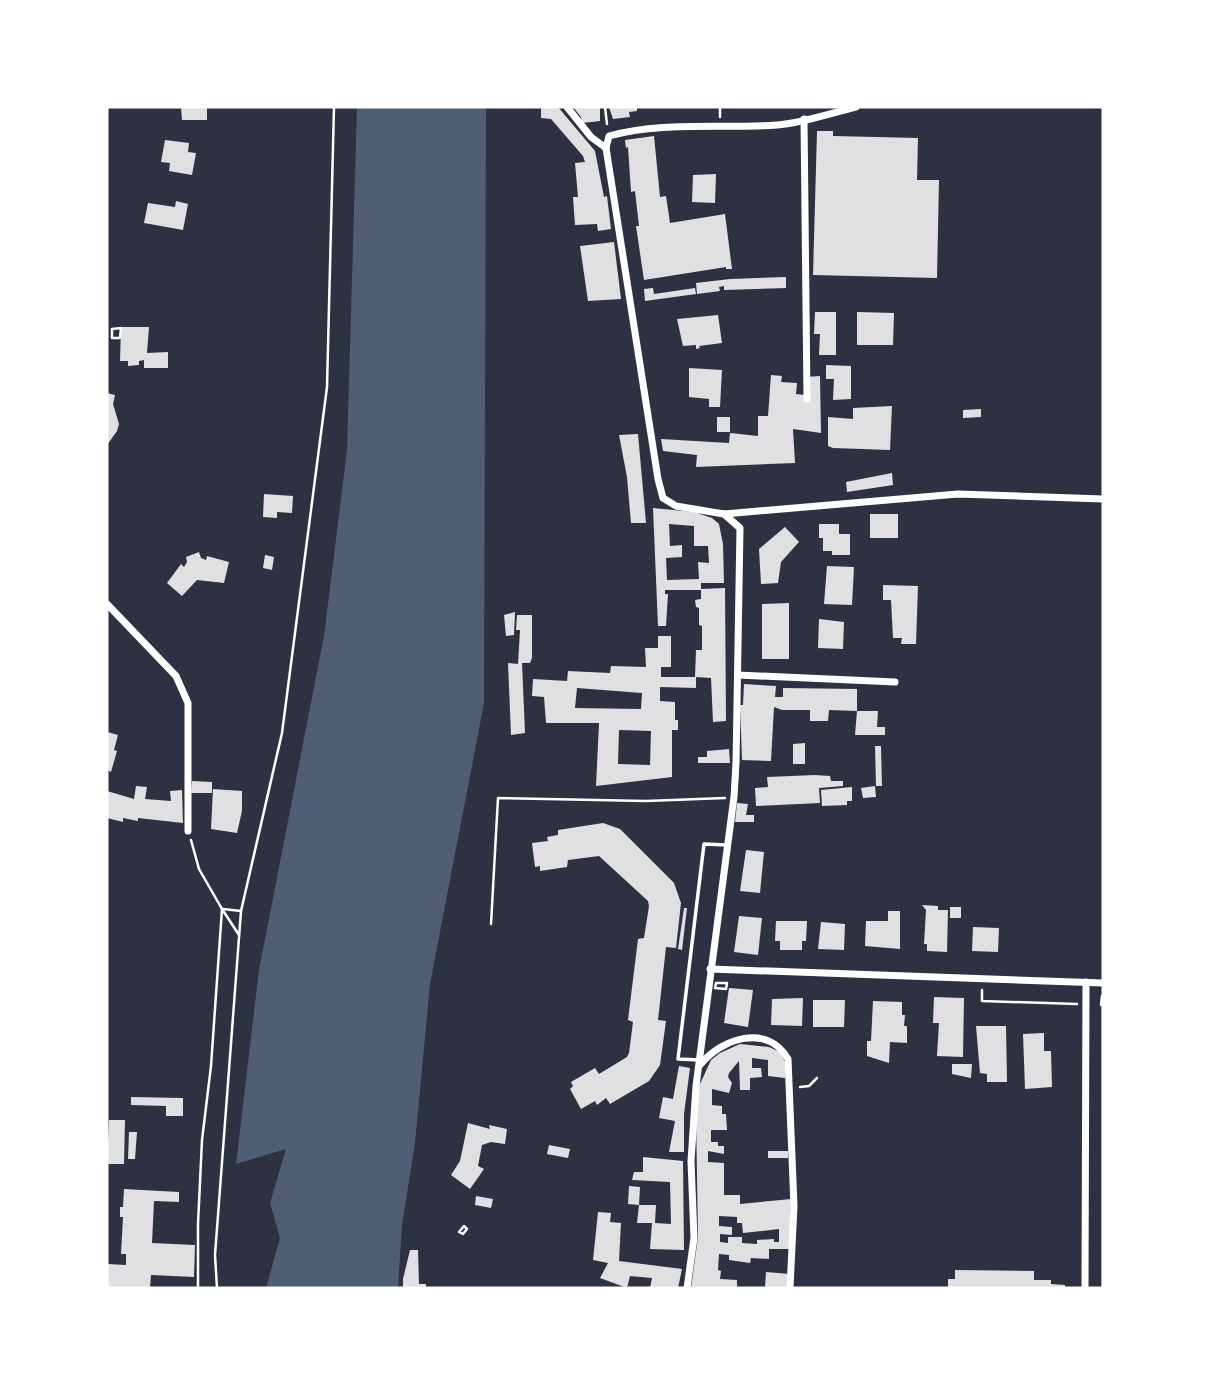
<svg xmlns="http://www.w3.org/2000/svg" width="1210" height="1395" font-family="'Open Sans',sans-serif">
<rect width="100%" height="100%" fill="#2d3142"/>
<polygon fill="#4f5d75" points="357,107 486,107 484,703 430,984 415,1143 402,1225 398,1288 266,1288 280,1238 270,1203 286,1149 236,1164 259,970 324,636 347,450"/>
<g fill="#e0e0e3" fill-rule="evenodd">
<polygon points="181,107 207,107 207,120 182,120"/>
<polygon points="541,107 558,107 595,151 604,197 607,196 611,229 598,231 597,224 575,225 573,197 578,197 575,163 585,162 583,156 551,119 541,118"/>
<polygon points="573,107 600,107 600,121 582,123 581,117"/>
<polygon points="609,107 637,107 637,111 629,112 630,117 613,119"/>
<polygon points="817,131 833,131 833,136 918,138 917,180 939,180 937,278 813,275"/>
<polygon points="654,136 660,197 666,196 670,223 725,214 732,269 726,269 726,267 644,280 636,226 639,226 635,191 631,192 628,147 626,148 625,140"/>
<polygon points="165,140 189,143 188,152 196,153 192,175 169,171 170,163 161,162"/>
<polygon points="716,174 715,203 692,202 693,175"/>
<polygon points="176,201 188,204 183,230 144,223 148,203 175,207"/>
<polygon points="614,242 621,299 588,301 580,246"/>
<polygon points="786,277 786,288 724,290 724,286 719,287 720,291 697,294 696,283 730,279"/>
<polygon points="653,288 654,294 695,288 696,294 645,301 644,289"/>
<polygon points="815,312 836,312 836,355 819,355 820,334 814,334"/>
<polygon points="857,312 894,313 893,345 857,345"/>
<polygon points="718,315 722,343 699,346 700,348 696,349 696,345 683,346 677,319"/>
<polygon points="121,327 149,327 147,353 168,352 168,368 144,368 144,360 139,361 139,365 128,366 128,361 120,361"/>
<polygon points="826,365 851,366 851,399 833,400 834,379 826,379"/>
<polygon points="689,368 722,370 720,407 709,407 709,399 689,397"/>
<polygon points="771,375 782,376 781,382 797,383 796,394 805,395 805,377 820,376 821,433 793,429 795,463 696,467 697,455 663,451 661,439 729,443 730,433 758,436 758,416 768,416"/>
<polygon points="107,393 115,395 113,404 119,424 117,431 107,445"/>
<polygon points="892,406 890,450 833,448 828,446 828,417 853,419 853,408"/>
<polygon points="981,409 981,417 963,418 963,410"/>
<rect x="717" y="417" width="13" height="15"/>
<polygon points="638,434 646,523 631,523 627,477 619,435"/>
<polygon points="892,473 893,485 847,492 846,482"/>
<polygon points="264,494 293,496 292,513 277,512 277,518 263,517"/>
<path d="M653,508L694,512L712,518L719,524L723,544L724,583H701V590H665V594H668L666,626H658ZM669,524L694,526V546H708L709,563L698,562L699,579L667,580L666,558L682,557V545L670,546Z"/>
<rect x="870" y="514" width="28" height="24"/>
<polygon points="819,524 839,524 839,534 850,534 850,555 832,555 832,551 823,551 823,538 819,538"/>
<polygon points="785,527 799,542 781,562 778,583 761,584 759,549"/>
<polygon points="199,552 201,558 206,560 207,556 229,562 224,583 197,580 182,596 167,583 181,564 184,567 187,562 186,557"/>
<polygon points="265,555 274,557 272,570 263,568"/>
<polygon points="827,566 854,567 852,605 824,604"/>
<polygon points="883,585 918,586 916,644 901,644 902,638 893,638 891,600 883,600"/>
<path d="M725,588L726,721L713,722L711,678L696,677V688L660,687V701L675,702V720H678V730H672V777L596,786L599,723H546L544,697L532,696L533,679L567,681L568,671L610,673L611,666L646,667L645,648H658V636H671V667H661V677H695L696,650H702V626L699,625V608L696,607L695,600L701,599V589ZM577,688L642,693L641,709L575,708ZM619,730L651,731L650,765L618,764Z"/>
<polygon points="789,603 789,659 762,659 762,604"/>
<polygon points="515,612 514,635 506,636 504,615"/>
<polygon points="517,615 532,615 532,658 530,663 522,663 525,733 511,735 508,663 518,664 520,630 516,630"/>
<polygon points="819,619 844,622 843,649 818,648"/>
<polygon points="744,684 776,686 775,697 783,697 783,688 857,689 857,711 829,710 828,721 810,721 810,710 782,710 774,707 771,761 742,760 740,705 743,705"/>
<polygon points="857,711 878,711 877,727 885,727 885,735 855,735"/>
<polygon points="107,732 118,735 114,750 117,751 111,772 107,770"/>
<polygon points="805,743 805,764 793,764 793,744"/>
<polygon points="875,746 881,746 882,786 876,786"/>
<polygon points="729,749 730,763 698,763 698,757 707,757 707,751"/>
<polygon points="815,775 830,776 831,781 843,781 843,786 819,788 820,803 756,806 755,788 768,787 767,777"/>
<polygon points="192,781 212,782 212,793 191,793"/>
<polygon points="136,786 147,787 145,799 171,801 170,791 182,790 183,823 138,818 138,821 123,818 123,822 107,818 107,791 134,799"/>
<polygon points="875,786 876,797 863,798 861,788"/>
<polygon points="852,787 852,801 847,801 847,805 822,806 821,790"/>
<polygon points="213,789 242,791 242,811 237,833 211,829"/>
<polygon points="737,803 748,804 746,815 754,815 754,822 735,822"/>
<polygon points="603,823 620,829 674,883 681,903 676,948 666,947 658,1020 666,1021 660,1065 649,1081 610,1104 606,1098 597,1105 595,1101 581,1109 570,1089 573,1086 571,1082 595,1068 599,1074 627,1057 629,1053 633,1022 628,1020 638,939 644,938 649,906 648,901 599,856 568,860 567,867 540,871 540,866 535,867 532,843 548,841 547,837 558,835 558,830"/>
<polygon points="746,850 764,852 760,893 740,891"/>
<polygon points="922,905 938,906 938,910 948,910 947,952 927,951 927,944 924,944 926,910"/>
<rect x="950" y="907" width="11" height="11"/>
<polygon points="684,908 687,908 682,950 678,949"/>
<polygon points="888,911 900,911 900,949 865,946 866,921 888,921"/>
<polygon points="739,916 762,918 758,955 734,952"/>
<polygon points="776,921 807,921 806,941 802,941 802,950 780,950 780,941 775,941"/>
<polygon points="821,922 845,924 844,950 818,949"/>
<polygon points="973,927 999,928 998,952 972,951"/>
<polygon points="729,988 753,990 748,1027 724,1023"/>
<polygon points="934,997 964,998 963,1057 937,1056 939,1023 933,1023"/>
<polygon points="803,998 802,1026 771,1025 772,999"/>
<polygon points="813,1000 845,1000 844,1027 813,1027"/>
<polygon points="873,1001 902,1002 902,1015 905,1015 904,1026 907,1026 907,1043 890,1042 889,1063 867,1056 867,1041 871,1041"/>
<polygon points="976,1026 1006,1026 1007,1082 987,1082 987,1074 980,1073"/>
<polygon points="1044,1033 1044,1051 1051,1051 1052,1087 1025,1089 1023,1034"/>
<path d="M740,1044L769,1047L780,1052L785,1062V1078L768,1076V1060L752,1058V1068H761L762,1077L750,1078V1090H740L739,1061L729,1073L728,1077L732,1083L729,1093L712,1089V1105L722,1106V1114H726L727,1130H711V1142H718V1146H724V1154L708,1151V1162L724,1163V1195H740V1204L791,1199L790,1249H769V1259L751,1258L750,1263L729,1260V1255L719,1254L718,1270L721,1271L720,1279L737,1280V1288H691L698,1237L696,1116L699,1086L711,1060L720,1053ZM719,1216L737,1217V1223H742L743,1233L779,1229V1242H774V1239L757,1240V1244L742,1243V1237H728V1243L720,1242V1234L732,1235V1227L719,1226Z"/>
<polygon points="952,1064 972,1064 971,1078 952,1074"/>
<polygon points="679,1066 690,1068 684,1114 684,1152 669,1152 675,1121 659,1118 663,1097 673,1099"/>
<polygon points="131,1097 183,1098 183,1116 166,1116 166,1106 131,1105"/>
<polygon points="109,1120 125,1120 124,1164 107,1164"/>
<polygon points="468,1123 490,1129 489,1125 507,1129 505,1144 491,1142 482,1145 478,1166 484,1169 470,1189 451,1175 460,1161"/>
<polygon points="129,1132 137,1132 135,1159 128,1159"/>
<polygon points="549,1145 570,1149 568,1158 547,1154"/>
<rect x="768" y="1151" width="20" height="7"/>
<polygon points="643,1157 683,1161 684,1250 650,1249 652,1223 637,1223 639,1205 656,1205 655,1223 671,1224 670,1182 632,1180 634,1172 643,1172"/>
<polygon points="629,1186 640,1187 639,1205 628,1204"/>
<polygon points="124,1189 179,1192 179,1202 154,1201 152,1243 195,1245 194,1277 151,1275 150,1288 107,1288 107,1264 126,1265 126,1254 121,1254 123,1217 120,1217 120,1207 123,1207"/>
<polygon points="476,1196 493,1199 491,1208 475,1205"/>
<polygon points="598,1212 611,1213 610,1222 621,1223 619,1261 682,1269 678,1288 650,1288 652,1278 630,1276 627,1288 600,1278 608,1263 593,1260"/>
<polygon points="410,1250 418,1250 419,1284 426,1284 426,1288 403,1288 403,1279"/>
<polygon points="955,1270 1034,1271 1034,1280 1051,1280 1051,1284 1065,1285 1065,1288 948,1288 948,1279 955,1279"/>
<polygon points="766,1272 789,1274 788,1288 765,1288"/>
</g>
<g fill="none" stroke-linecap="round" stroke-linejoin="round">
<g stroke="#fff" stroke-width="2.5">
<polyline points="605,107 607,124"/>
<polyline points="720,107 720,117"/>
<polygon points="121,328 120,338 112,338 112,329"/>
<polyline points="191,840 199,869 222,909 211,1066 202,1140 198,1224 198,1288"/>
<polyline points="222,909 239,935"/>
<polyline points="223,909 241,911"/>
<polyline points="491,924 498,798 646,801 725,798"/>
<polygon points="716,983 727,983 726,989 715,988"/>
<polyline points="982,990 982,1001 1077,1004"/>
<polyline points="1101,1005 1102,996"/>
<polyline points="800,1087 809,1086 817,1078"/>
<polygon points="464,1226 467,1229 463,1234 459,1232"/>
<polyline points="217,1288 215,1255 241,911 282,733 327,387 334,107"/>
<polyline points="1103,1288 1103,1005"/>
</g>
<polyline stroke="#fff" stroke-width="3.5" points="699,1060 678,1059 704,844 727,845"/>
<g stroke="#fff" stroke-width="7">
<polyline points="567,107 591,137 606,148"/>
<path d="M856,107C831,113 803,123 777,125C722,129 662,121 609,136L606,148L658,479L663,498L676,506L724,514L958,494L1103,499"/>
<polyline points="804,119 807,399"/>
<polyline points="107,604 176,676 188,703 188,831"/>
<polyline points="738,675 895,682"/>
<polyline points="710,969 1103,983"/>
<path d="M700,1065C722,1038 767,1023 788,1059L794,1206L790,1288"/>
<polyline points="687,1288 694,1238 691,1161 696,1086 734,797 736,763 740,528 724,514"/>
<polyline points="1085,1288 1086,982"/>
</g>
</g>
<rect width="1210" height="1395" fill="none" stroke="#ffffff" stroke-width="217"/>
</svg>
